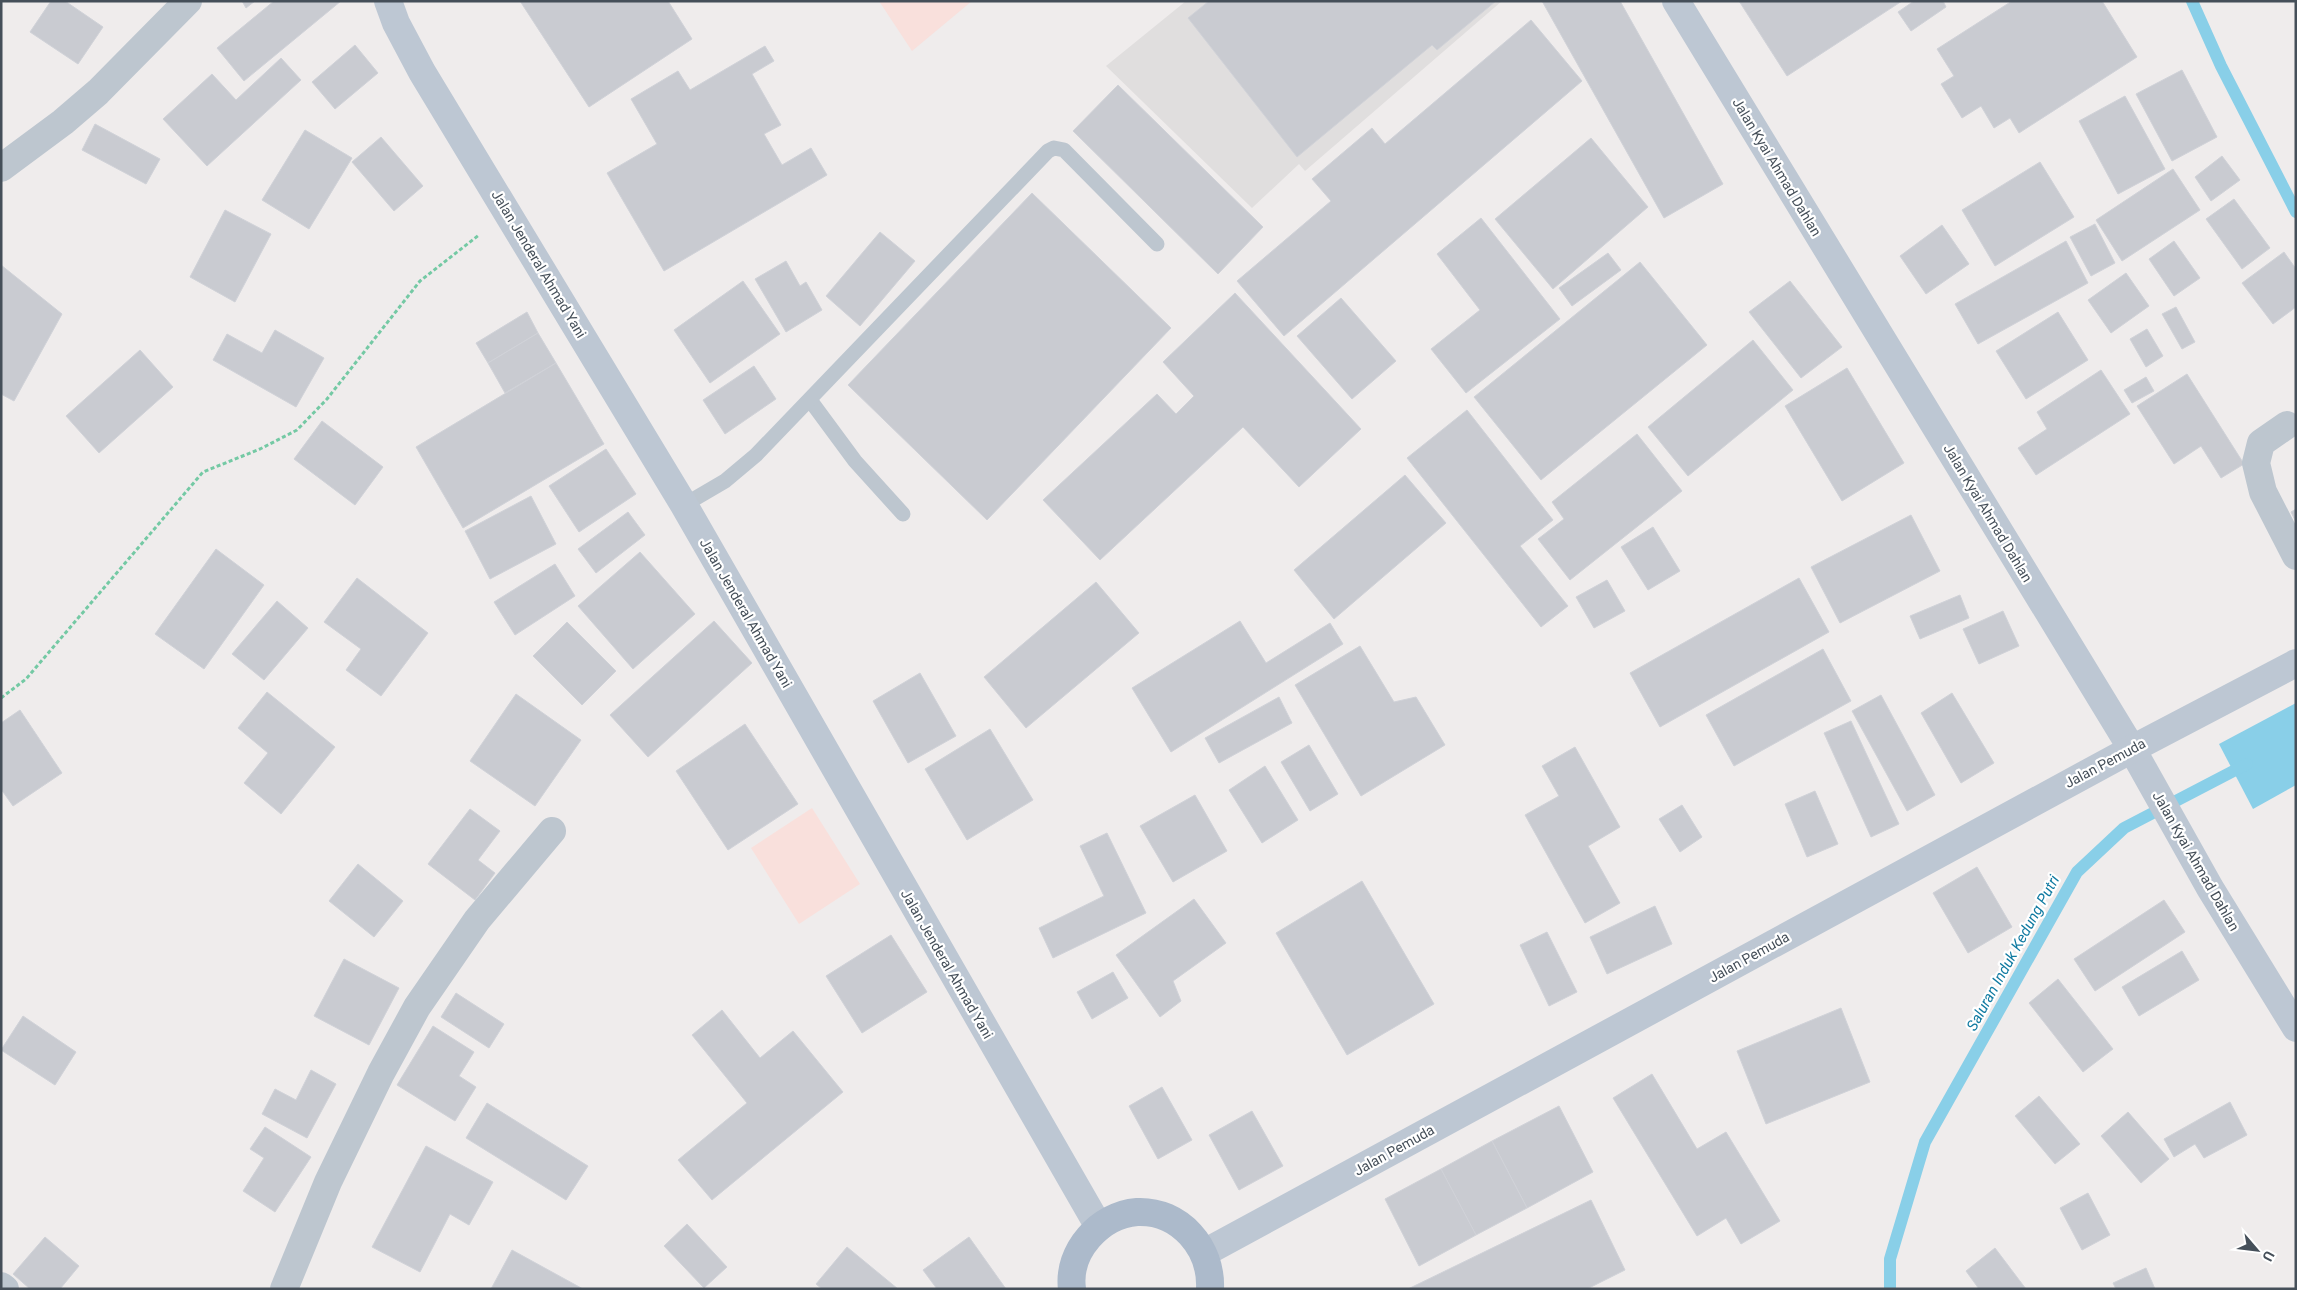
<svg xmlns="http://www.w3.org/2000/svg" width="2297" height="1290" font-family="Roboto,sans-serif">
<rect width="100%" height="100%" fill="#efecec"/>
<polygon fill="#e0dede" points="1186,1 1502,1 1305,171 1299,164 1252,208 1106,66"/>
<g fill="#f9e0dc">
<polygon points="879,1 972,1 912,51"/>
<polygon points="812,808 860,884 799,924 751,848"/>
</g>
<polygon fill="#89cfe8" points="2296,703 2296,785 2253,809 2219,744"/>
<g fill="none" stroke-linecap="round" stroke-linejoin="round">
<g stroke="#89cfe8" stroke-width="12">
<polyline points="2192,1 2221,66 2296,212"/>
<polyline points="1890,1289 1890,1259 1925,1142 2077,872 2124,828 2247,764"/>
</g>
</g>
<g fill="#c9cbd1" stroke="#d0d2d8">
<polygon points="51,1 65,1 103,27 78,64 30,32"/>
<polygon points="242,1 255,1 246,8"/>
<polygon points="274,1 341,1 244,81 217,48"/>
<polygon points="520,1 668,1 692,39 589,107"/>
<polygon points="1209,1 1496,1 1437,50 1432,45 1297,157 1188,18"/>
<polygon points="1542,1 1620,1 1723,184 1664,218"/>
<polygon points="1739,1 1902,1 1787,76"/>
<polygon points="1914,1 1943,1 1946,7 1911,31 1898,12"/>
<polygon points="2012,1 2102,1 2137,57 2019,133 2010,118 1994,128 1981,106 1962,118 1941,84 1954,76 1937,49"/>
<polygon points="1531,20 1582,81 1284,336 1237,281 1331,201 1312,179 1372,128 1385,144"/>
<polygon points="355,45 378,73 335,109 312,82"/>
<polygon points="765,46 774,61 752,74 781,125 764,134 782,165 811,148 827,175 664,271 607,173 657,144 631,99 678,71 690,90"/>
<polygon points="281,58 301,80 207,166 163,119 212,74 236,100"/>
<polygon points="2182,70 2217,137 2172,161 2136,94"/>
<polygon points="1118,85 1263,227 1218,274 1073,131"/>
<polygon points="2125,96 2165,169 2118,194 2079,121"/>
<polygon points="95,124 160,159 146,184 82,150"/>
<polygon points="305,130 352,158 309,229 262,200"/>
<polygon points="381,137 423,186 394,211 352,162"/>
<polygon points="1591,138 1648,207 1553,289 1495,219"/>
<polygon points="2222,156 2240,180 2211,201 2195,177"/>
<polygon points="2040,162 2074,217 1995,266 1962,210"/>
<polygon points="2173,169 2200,210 2122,261 2096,220"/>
<polygon points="1032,193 1171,328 987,520 848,385"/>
<polygon points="2234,199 2270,248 2242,269 2206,219"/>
<polygon points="225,210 271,234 235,302 190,277"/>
<polygon points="1481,218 1560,319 1466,393 1431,349 1480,310 1437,254"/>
<polygon points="2095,224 2115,263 2091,276 2070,237"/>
<polygon points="1942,225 1969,264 1926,294 1900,256"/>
<polygon points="880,232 915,261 860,326 826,296"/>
<polygon points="2066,241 2088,283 1978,344 1955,304"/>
<polygon points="2174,241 2200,278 2174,296 2149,259"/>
<polygon points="2284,252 2296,269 2296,307 2273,324 2242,283"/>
<polygon points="1608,253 1621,270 1572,306 1559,288"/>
<polygon points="786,261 800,286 806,282 822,310 786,332 755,279"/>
<polygon points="1640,262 1707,345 1541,480 1474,397"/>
<polygon points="1,265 62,314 14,401 1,394"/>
<polygon points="2126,273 2149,306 2111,333 2088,300"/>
<polygon points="743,281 780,334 710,383 674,330"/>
<polygon points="1790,281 1842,347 1801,378 1749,312"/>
<polygon points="1235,293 1361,429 1299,487 1243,427 1100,560 1043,500 1157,394 1176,414 1194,396 1163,362"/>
<polygon points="1341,298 1396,361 1352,399 1297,336"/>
<polygon points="2176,307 2195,342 2182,349 2162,314"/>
<polygon points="527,312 538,333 488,363 476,343"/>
<polygon points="2058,312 2088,360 2026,399 1996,351"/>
<polygon points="2147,329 2163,356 2146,367 2130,339"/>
<polygon points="275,330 324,358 296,407 213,360 227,334 262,353"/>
<polygon points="538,333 556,363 505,393 488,363"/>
<polygon points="1753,340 1793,390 1688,476 1648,427"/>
<polygon points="140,350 173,387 99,453 66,416"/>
<polygon points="556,363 604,444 463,528 416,447"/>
<polygon points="754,366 776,399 725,434 703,400"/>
<polygon points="1847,368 1904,463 1842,501 1785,406"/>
<polygon points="2101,370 2130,414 2036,475 2018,448 2047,429 2037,412"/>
<polygon points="2187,374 2244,464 2221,478 2201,446 2174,464 2137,406"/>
<polygon points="2146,377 2154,391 2132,403 2124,390"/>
<polygon points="1467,410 1553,520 1520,546 1568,606 1541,627 1407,458"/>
<polygon points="322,421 383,467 355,505 294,459"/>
<polygon points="1637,434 1682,491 1570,580 1538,539 1564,519 1552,502"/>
<polygon points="606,449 636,494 579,532 549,486"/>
<polygon points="1405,475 1446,523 1334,619 1294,570"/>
<polygon points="531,496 556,544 490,579 465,531"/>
<polygon points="2296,509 2296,522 2291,512"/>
<polygon points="628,512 645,535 596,573 578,549"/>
<polygon points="1911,515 1940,571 1840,623 1811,567"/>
<polygon points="1653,527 1680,571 1648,590 1621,547"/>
<polygon points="216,549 264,585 204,669 155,634"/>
<polygon points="640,552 695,614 633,669 578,606"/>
<polygon points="555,564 575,596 515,635 494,602"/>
<polygon points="357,578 428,633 381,696 346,670 361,649 324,622"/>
<polygon points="1799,578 1829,632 1660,727 1630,673"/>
<polygon points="1607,580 1625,611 1594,628 1576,597"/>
<polygon points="1096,582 1139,633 1026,728 984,677"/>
<polygon points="1960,595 1969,618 1920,639 1910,616"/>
<polygon points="277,601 308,628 264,680 232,654"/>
<polygon points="2003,611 2019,646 1979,664 1963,629"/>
<polygon points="714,621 752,663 648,757 610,715"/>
<polygon points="1240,621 1266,663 1330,623 1343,644 1171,752 1132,688"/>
<polygon points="567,622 616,671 582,705 533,656"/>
<polygon points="1360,646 1394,702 1416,697 1445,745 1361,796 1295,685"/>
<polygon points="1823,649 1851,701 1734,766 1706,715"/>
<polygon points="920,673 956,736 908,763 873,701"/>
<polygon points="267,692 335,747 281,814 244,783 268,753 238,728"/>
<polygon points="1952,693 1994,763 1961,783 1921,713"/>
<polygon points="516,694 581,740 535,806 470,761"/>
<polygon points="1881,695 1935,795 1907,811 1852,711"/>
<polygon points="1279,697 1292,723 1219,763 1205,738"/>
<polygon points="20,710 62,773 13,806 1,789 1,723"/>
<polygon points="1851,721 1899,824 1871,837 1824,733"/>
<polygon points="745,724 798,804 728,850 676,771"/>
<polygon points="990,729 1033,800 967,840 925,769"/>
<polygon points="1309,745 1338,794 1310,811 1281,762"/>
<polygon points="1575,747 1620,827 1588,846 1620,903 1585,923 1525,815 1559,796 1542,766"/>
<polygon points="1265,766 1298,820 1262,843 1229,790"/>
<polygon points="1815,791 1838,844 1807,857 1785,804"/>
<polygon points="1195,795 1227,851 1173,882 1140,826"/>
<polygon points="1682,805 1702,837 1680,852 1659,819"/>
<polygon points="470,809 500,831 478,860 495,873 475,900 428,864"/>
<polygon points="1107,833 1146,913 1053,958 1039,928 1104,896 1080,846"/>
<polygon points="358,864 403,901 374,937 329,901"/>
<polygon points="1977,867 2012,927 1968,953 1933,893"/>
<polygon points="1362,881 1434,1004 1347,1055 1276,933"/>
<polygon points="1194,899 1226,943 1173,981 1181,1001 1160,1017 1116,955"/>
<polygon points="2164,900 2185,932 2095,991 2074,959"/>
<polygon points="1655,906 1672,944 1607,974 1590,937"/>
<polygon points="1547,932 1577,992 1549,1006 1520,945"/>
<polygon points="891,935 927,992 862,1033 826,976"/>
<polygon points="2182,951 2199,980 2139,1016 2122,987"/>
<polygon points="344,959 399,988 369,1045 314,1016"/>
<polygon points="1113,972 1128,998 1092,1019 1077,992"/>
<polygon points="2058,979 2113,1049 2083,1072 2029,1003"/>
<polygon points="456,993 504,1024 489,1048 441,1017"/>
<polygon points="1841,1008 1870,1082 1766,1124 1737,1051"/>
<polygon points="722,1010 760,1058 793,1031 843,1092 712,1200 678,1160 747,1103 692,1035"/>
<polygon points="23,1016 76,1052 55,1085 1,1050"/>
<polygon points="433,1026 474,1052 459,1076 476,1087 455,1121 397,1085"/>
<polygon points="311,1070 336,1084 307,1138 262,1114 275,1089 296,1100"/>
<polygon points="1652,1074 1697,1149 1726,1132 1780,1221 1741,1244 1726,1218 1697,1236 1613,1098"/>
<polygon points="1162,1087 1192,1140 1158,1159 1129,1106"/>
<polygon points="2039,1096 2080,1144 2055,1164 2015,1116"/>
<polygon points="2230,1102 2247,1135 2204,1158 2195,1144 2174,1157 2164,1139"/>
<polygon points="487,1103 588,1166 566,1200 466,1138"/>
<polygon points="1559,1106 1593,1172 1527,1208 1492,1141"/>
<polygon points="1252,1111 1283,1166 1239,1190 1209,1135"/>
<polygon points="2128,1112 2169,1159 2141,1183 2101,1136"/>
<polygon points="265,1127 311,1157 275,1212 243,1191 264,1158 250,1149"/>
<polygon points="1492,1141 1527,1208 1476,1235 1441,1169"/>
<polygon points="426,1146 493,1182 469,1225 450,1214 420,1272 372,1247"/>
<polygon points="1441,1169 1476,1235 1419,1266 1385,1199"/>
<polygon points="2088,1193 2110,1235 2082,1250 2060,1208"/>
<polygon points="1591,1200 1625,1270 1587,1289 1408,1289"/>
<polygon points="687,1224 727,1267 704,1288 664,1246"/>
<polygon points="45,1237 79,1266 60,1289 30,1289 13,1274"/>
<polygon points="969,1237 1006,1289 937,1289 923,1270"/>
<polygon points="847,1247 898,1289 822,1289 816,1284"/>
<polygon points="1995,1248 2026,1289 1979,1289 1966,1271"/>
<polygon points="512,1250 583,1289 491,1289"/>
<polygon points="2146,1268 2155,1289 2116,1289 2113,1283"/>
</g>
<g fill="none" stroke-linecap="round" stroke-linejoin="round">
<polyline stroke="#74c9a4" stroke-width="3" stroke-dasharray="4 2.5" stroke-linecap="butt" points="1,698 26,679 203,472 260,449 297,430 327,399 420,281 479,235"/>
<g stroke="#bdc6cf" stroke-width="15">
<polyline points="810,400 855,461 903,514"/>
<polyline points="684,505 725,481 756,455 1048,151 1054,148 1064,150 1157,244"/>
</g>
<g stroke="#bdc6cf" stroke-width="28">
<polyline points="1,168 63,122 98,92 188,1"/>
<polyline points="2287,425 2261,443 2256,463 2263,492 2296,556"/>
<polyline points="1,1286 5,1289"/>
<polyline points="284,1289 328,1182 381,1073 417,1007 477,920 552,831"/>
</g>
<g stroke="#bdc7d3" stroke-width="28">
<polyline points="388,1 396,23 422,72 684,505 1099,1227"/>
<polyline points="1676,1 2132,749 2210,888 2296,1028"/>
<polyline points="1204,1253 2132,749 2296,663"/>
</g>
<path stroke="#acbacb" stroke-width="28" d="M1072,1289C1067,1251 1100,1215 1137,1212C1180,1210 1212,1248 1210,1289"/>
</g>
<g text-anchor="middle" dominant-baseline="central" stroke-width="4.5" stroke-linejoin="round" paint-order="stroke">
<g font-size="14" fill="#454f59" stroke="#fff">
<text transform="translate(1777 167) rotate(59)">Jalan Kyai Ahmad Dahlan</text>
<text transform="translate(539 264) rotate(59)">Jalan Jenderal Ahmad Yani</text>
<text transform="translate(1988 513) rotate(59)">Jalan Kyai Ahmad Dahlan</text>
<text transform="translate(746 613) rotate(60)">Jalan Jenderal Ahmad Yani</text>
<text transform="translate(2105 763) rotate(-28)">Jalan Pemuda</text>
<text transform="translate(2196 861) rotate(60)">Jalan Kyai Ahmad Dahlan</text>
<text transform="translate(1749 957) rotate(-29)">Jalan Pemuda</text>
<text transform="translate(947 964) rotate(60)">Jalan Jenderal Ahmad Yani</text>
<text transform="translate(1394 1150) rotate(-29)">Jalan Pemuda</text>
</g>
<g font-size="15" font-style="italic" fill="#107aa1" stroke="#fff">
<text transform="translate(2013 953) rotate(-61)">Saluran Induk Kedung Putri</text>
</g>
</g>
<rect width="2297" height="1290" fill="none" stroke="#454f59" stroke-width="5"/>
<g transform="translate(2257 1250) rotate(118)" stroke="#ffffff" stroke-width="4" paint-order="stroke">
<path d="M0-4L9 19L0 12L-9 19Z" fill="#454f59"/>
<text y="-8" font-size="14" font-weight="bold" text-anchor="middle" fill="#454f59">U</text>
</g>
</svg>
